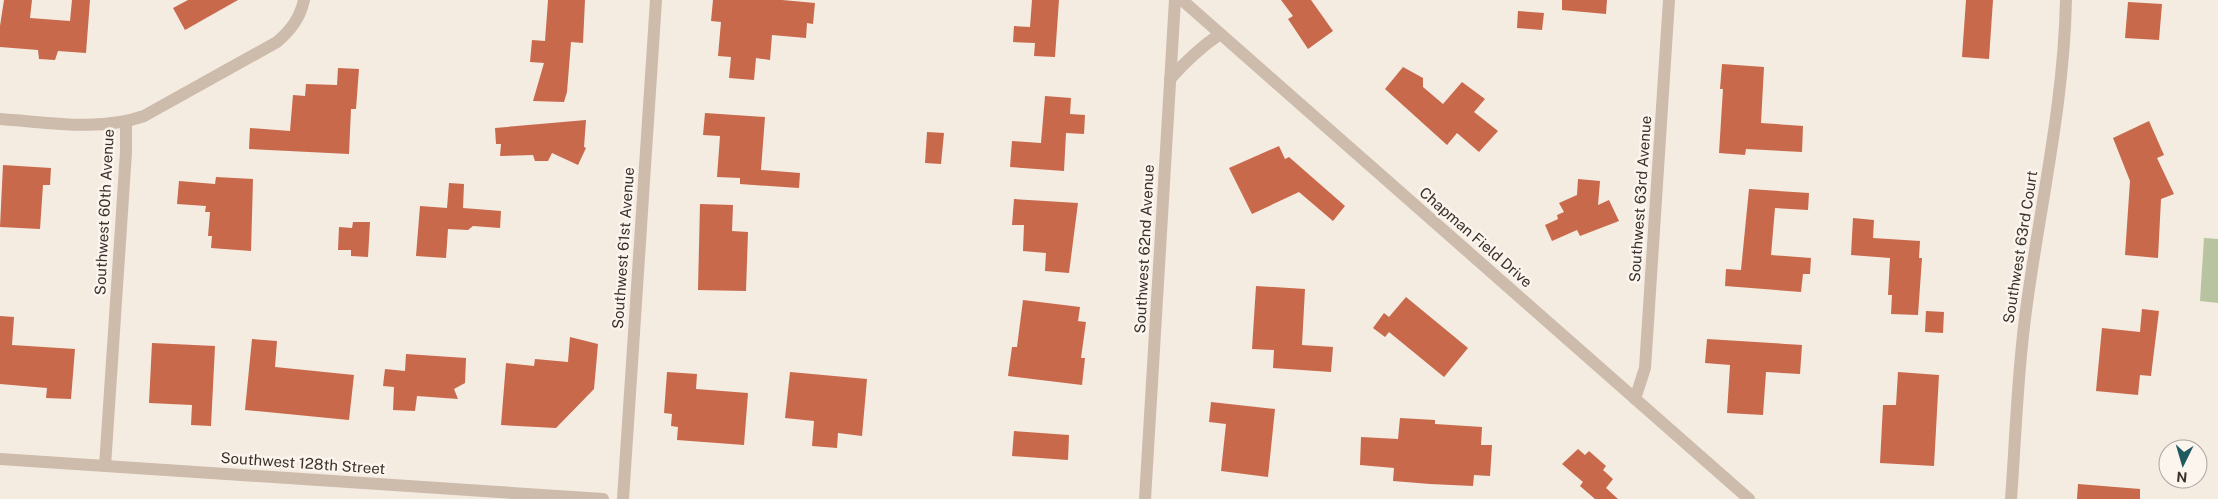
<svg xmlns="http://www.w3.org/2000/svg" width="2218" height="499" font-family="'Public Sans',sans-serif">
<rect width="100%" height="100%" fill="#f4ebe1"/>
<polygon fill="#b8c4a0" points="2204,238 2218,239 2218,303 2200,301"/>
<g fill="#c8694b">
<polygon points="4,0 32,0 30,18 70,21 72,0 90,0 86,53 58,51 55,60 39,59 38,50 0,47 0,26"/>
<polygon points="188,0 238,0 185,30 173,8"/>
<polygon points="548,0 585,0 583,43 571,42 567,92 564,102 533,101 544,63 530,62 532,40 545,41"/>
<polygon points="713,0 782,0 815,3 813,24 807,23 806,38 772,35 770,60 756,58 754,80 729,78 731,57 718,56 721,22 711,21"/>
<polygon points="1032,0 1059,0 1055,57 1034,56 1035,43 1013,42 1014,26 1030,27"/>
<polygon points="1281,0 1311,0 1333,31 1308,49 1288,19 1293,16"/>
<polygon points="1562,0 1607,0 1606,14 1562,10"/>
<polygon points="1966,0 1993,0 1989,59 1962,57"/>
<polygon points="2128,2 2162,4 2159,40 2125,38"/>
<polygon points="1518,11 1544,13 1542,30 1517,28"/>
<polygon points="1722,64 1764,67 1761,123 1803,126 1802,152 1746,149 1745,155 1719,153 1723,89 1720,89"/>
<polygon points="1403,67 1423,78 1423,87 1443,104 1462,82 1485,99 1474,112 1498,131 1479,152 1457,133 1447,145 1385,89"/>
<polygon points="338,68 359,69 356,109 351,109 349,154 249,149 250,128 290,131 293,95 305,96 306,84 337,85"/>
<polygon points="1045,96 1071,98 1070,114 1085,115 1084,134 1066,133 1064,171 1010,167 1012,141 1041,143"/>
<polygon points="705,113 765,117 761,170 800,173 799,188 740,184 740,178 717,177 720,136 703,135"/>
<polygon points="586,120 584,147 586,148 578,165 552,153 548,161 535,161 533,155 500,156 501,144 496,144 495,128"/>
<polygon points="2149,121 2164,155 2157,158 2174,194 2161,199 2158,258 2125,255 2130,181 2113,138"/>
<polygon points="927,132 944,133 941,164 925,163"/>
<polygon points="1279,146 1285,159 1289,157 1345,206 1333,221 1299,192 1252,214 1229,168"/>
<polygon points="3,165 51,168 50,185 43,185 40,229 0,227"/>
<polygon points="216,177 253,179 251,251 211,248 212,236 208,236 210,212 205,212 206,206 177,204 179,181 215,184"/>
<polygon points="1578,179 1600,181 1598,205 1609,200 1619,221 1580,236 1577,230 1552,241 1545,225 1558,219 1557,215 1564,212 1559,203 1577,195"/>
<polygon points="449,183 464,184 463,208 501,211 500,228 473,226 468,230 448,229 446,258 416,256 420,206 447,208"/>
<polygon points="1749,189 1809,193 1808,210 1775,208 1771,255 1811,258 1810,274 1803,274 1801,292 1725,286 1726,269 1741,270"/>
<polygon points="1014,199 1078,203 1069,273 1045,271 1046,253 1023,251 1024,225 1012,225"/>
<polygon points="700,204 733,205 732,231 748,232 746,291 698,290"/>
<polygon points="1853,218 1874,220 1873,238 1920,241 1919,258 1922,258 1918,315 1891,314 1892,295 1888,295 1890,258 1851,255"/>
<polygon points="353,222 370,222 368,257 351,256 351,250 338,250 339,227 352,228"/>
<polygon points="1256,286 1305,289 1302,345 1333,347 1331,372 1273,368 1274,350 1252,349"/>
<polygon points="1406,297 1468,348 1444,377 1389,332 1385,337 1373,328 1384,313 1389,317"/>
<polygon points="1023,300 1080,307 1078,321 1086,322 1081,358 1085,358 1082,385 1008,376 1012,347 1017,347"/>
<polygon points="2142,309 2159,311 2151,376 2140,375 2138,395 2096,391 2102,328 2140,332"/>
<polygon points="1926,311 1944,312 1943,333 1925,332"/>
<polygon points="0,316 14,317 12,345 75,349 71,399 46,398 47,388 0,384"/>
<polygon points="570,337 598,344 594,389 556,428 501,425 506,363 534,366 535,359 568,362"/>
<polygon points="252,339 277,341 275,367 354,375 349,420 245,410"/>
<polygon points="1707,339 1802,345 1800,374 1766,372 1763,415 1727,413 1730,365 1705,363"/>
<polygon points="152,343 215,346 211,426 191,425 192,405 149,403"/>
<polygon points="406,354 466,358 465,383 454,389 458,399 417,396 415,411 393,410 394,387 383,386 385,369 405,371"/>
<polygon points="667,372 697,374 696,389 748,393 744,445 677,440 678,427 671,426 672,414 664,413"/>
<polygon points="790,372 867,379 862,436 838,433 837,448 812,446 814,421 785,418"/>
<polygon points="1898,372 1939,375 1934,466 1880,463 1883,405 1896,405"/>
<polygon points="1211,402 1275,409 1268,477 1221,471 1226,424 1209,422"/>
<polygon points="1400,418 1435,420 1435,424 1482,427 1481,445 1492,445 1490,476 1474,475 1473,486 1430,484 1393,481 1394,468 1360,465 1361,437 1398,439"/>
<polygon points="1014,431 1069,435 1068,460 1012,456"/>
<polygon points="1578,449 1585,455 1589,451 1606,466 1603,470 1613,479 1606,488 1618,499 1595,499 1580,486 1583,482 1562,464"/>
<polygon points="2078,484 2140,489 2140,499 2077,499"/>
</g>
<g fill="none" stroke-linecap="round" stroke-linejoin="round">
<g stroke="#cdbbac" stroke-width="12">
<path d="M0,119C47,122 99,132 144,116L277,42C291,30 300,18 304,0"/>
<polyline points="1635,399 1645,368 1669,0"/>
<polyline points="105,466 126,152 126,123"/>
<polyline points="623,499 656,0"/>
<path d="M2011,499C2016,431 2018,363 2028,296C2042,197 2064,100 2066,0"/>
</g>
<g stroke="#cdbbac" stroke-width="12">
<polyline points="1182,0 1749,499"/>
<path d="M1170,79C1185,62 1201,47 1220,34"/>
<polyline points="0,459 603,499"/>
<polyline points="1145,499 1175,0"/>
</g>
</g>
<g text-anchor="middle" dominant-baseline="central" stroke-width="5" stroke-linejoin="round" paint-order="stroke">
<g font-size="15" fill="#3b302b" stroke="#fbf5ee">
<text transform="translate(1640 199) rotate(-86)">Southwest 63rd Avenue</text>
<text transform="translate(104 212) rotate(-87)">Southwest 60th Avenue</text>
<text transform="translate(1476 237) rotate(41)">Chapman Field Drive</text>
<text transform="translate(2020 247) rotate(-81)">Southwest 63rd Court</text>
<text transform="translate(623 248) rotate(-86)">Southwest 61st Avenue</text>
<text transform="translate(1144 249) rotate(-87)">Southwest 62nd Avenue</text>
<text transform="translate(303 463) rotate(4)">Southwest 128th Street</text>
</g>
</g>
<g transform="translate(2183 464) rotate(185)"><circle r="24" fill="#fbf5ee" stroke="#aea6a0"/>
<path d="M0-4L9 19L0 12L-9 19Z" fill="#1f5a5e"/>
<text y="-8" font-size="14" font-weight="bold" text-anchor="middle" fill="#3b302b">N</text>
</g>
</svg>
